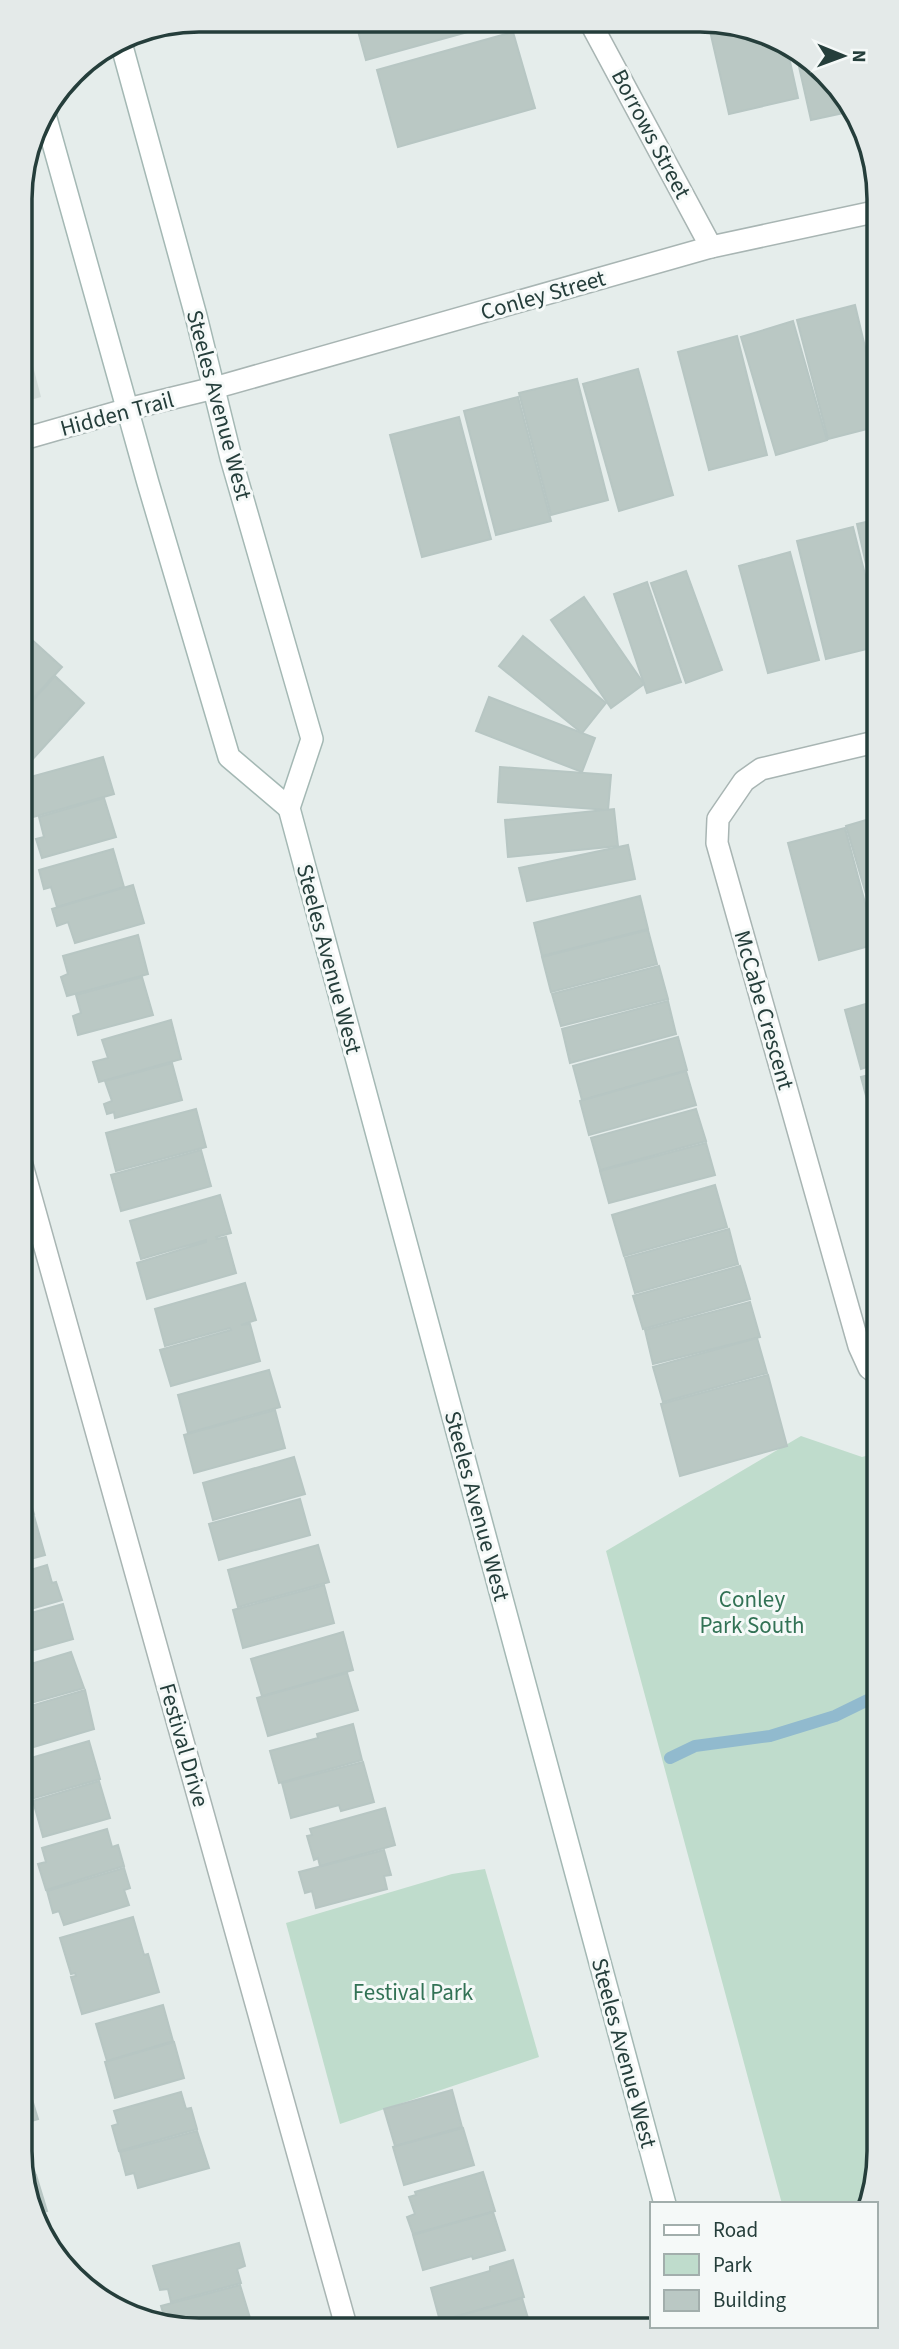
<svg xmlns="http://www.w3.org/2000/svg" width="899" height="2349" font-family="'Source Sans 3',sans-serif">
<rect width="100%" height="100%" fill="#e5edeb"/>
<polygon fill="#d3ddda" points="20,316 41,397 20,403"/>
<g fill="#bfdccc">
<polygon points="801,1436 862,1457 877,1453 879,2162 870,2204 782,2204 606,1551"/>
<polygon points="485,1869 539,2057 340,2124 286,1923 452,1874"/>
</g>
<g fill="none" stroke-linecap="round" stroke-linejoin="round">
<polyline stroke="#91bace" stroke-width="12" points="670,1758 695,1746 770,1736 835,1716 878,1695"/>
</g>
<g fill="#bac8c4" stroke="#b7c6c3" stroke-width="2">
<polygon points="355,20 499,21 500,23 366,60"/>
<polygon points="708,22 735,23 787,48 798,98 729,114"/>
<polygon points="513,32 535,108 398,147 377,70"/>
<polygon points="796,53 819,64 848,112 811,120"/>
<polygon points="874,300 874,348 868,301"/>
<polygon points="855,305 874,385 875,427 828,439 797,320"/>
<polygon points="793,321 827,440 776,455 741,337"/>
<polygon points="737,336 767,455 709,470 678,352"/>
<polygon points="638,369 673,495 619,511 583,384"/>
<polygon points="577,379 608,500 551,515 519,393"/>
<polygon points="518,397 551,521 496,535 464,411"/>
<polygon points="459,417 491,539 422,557 390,435"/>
<polygon points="875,520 875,604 857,524"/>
<polygon points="853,527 875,614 875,647 826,659 797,541"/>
<polygon points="790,552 819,660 768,673 739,566"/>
<polygon points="686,571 722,670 686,683 651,583"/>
<polygon points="647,582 681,682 647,693 614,594"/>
<polygon points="584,597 644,684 611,708 551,620"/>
<polygon points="523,636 606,703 582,733 499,666"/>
<polygon points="31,639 62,667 21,712 21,650"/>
<polygon points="55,676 84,703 32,760 21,751 21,713"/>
<polygon points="489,697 595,738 582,772 476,731"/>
<polygon points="103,757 114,794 33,817 27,798 33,797 27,778"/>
<polygon points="500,767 611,775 608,810 498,802"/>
<polygon points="104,798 116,837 42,858 36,839 44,837 39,817"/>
<polygon points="614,809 618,846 508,857 505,820"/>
<polygon points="876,817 876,928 846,826"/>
<polygon points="845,828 876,944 819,960 788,843"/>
<polygon points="628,845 635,879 527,901 519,868"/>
<polygon points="113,849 124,887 57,907 51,887 44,889 39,870"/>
<polygon points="133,885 144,923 75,943 68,922 57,926 52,909"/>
<polygon points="640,896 648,929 542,956 534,923"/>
<polygon points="648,930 657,964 551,992 542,957"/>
<polygon points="138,935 148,974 67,996 61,977 68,974 63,956"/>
<polygon points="659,966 668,999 561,1026 552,994"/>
<polygon points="142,977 153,1015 78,1035 73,1016 81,1013 76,995"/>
<polygon points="668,1001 676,1034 570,1063 562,1029"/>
<polygon points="876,1001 876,1064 861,1069 845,1010"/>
<polygon points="171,1020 181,1059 99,1082 93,1062 108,1058 102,1040"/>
<polygon points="678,1037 687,1070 582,1100 573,1066"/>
<polygon points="172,1063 182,1100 115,1118 114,1112 107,1114 104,1104 112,1101 105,1081"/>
<polygon points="686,1071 696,1105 589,1135 580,1101"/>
<polygon points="876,1073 876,1133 861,1077"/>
<polygon points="196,1109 206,1147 116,1171 106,1133"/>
<polygon points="696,1109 706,1141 600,1170 591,1138"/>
<polygon points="706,1143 715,1175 609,1203 600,1171"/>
<polygon points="201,1150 211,1186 121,1211 111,1175"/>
<polygon points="715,1185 727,1227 624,1256 612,1215"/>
<polygon points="220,1195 231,1233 216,1237 217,1239 226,1237 236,1273 147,1299 137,1263 206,1242 206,1240 141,1259 130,1221"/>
<polygon points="729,1229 738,1264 635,1293 625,1258"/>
<polygon points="740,1266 750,1299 643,1329 633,1296"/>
<polygon points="245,1283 256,1320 241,1325 250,1324 260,1361 171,1386 160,1350 231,1330 230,1328 165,1346 155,1309"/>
<polygon points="750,1302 760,1337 653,1364 645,1330"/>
<polygon points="757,1338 767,1373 663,1402 653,1367"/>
<polygon points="269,1370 280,1407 188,1433 178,1395"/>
<polygon points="768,1375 787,1446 680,1476 661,1404"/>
<polygon points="275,1410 285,1448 194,1473 184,1435"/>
<polygon points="294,1457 305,1494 213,1520 203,1483"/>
<polygon points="23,1479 34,1514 23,1517"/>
<polygon points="300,1499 310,1535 219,1560 209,1524"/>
<polygon points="34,1516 45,1555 23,1561 23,1519"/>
<polygon points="318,1545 329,1582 238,1607 228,1570"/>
<polygon points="47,1565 52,1583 56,1582 62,1600 24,1611 24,1572"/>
<polygon points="324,1585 334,1623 243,1648 233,1610"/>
<polygon points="63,1604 73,1639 24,1653 24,1615"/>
<polygon points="343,1632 353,1670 262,1696 251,1659"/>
<polygon points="71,1652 84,1688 24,1705 24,1666"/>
<polygon points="347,1673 358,1710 268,1736 257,1698"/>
<polygon points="85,1690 94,1729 24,1750 24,1708"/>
<polygon points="353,1724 362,1760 279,1783 270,1751 318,1738 317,1734"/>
<polygon points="89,1741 100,1779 31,1799 24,1777 24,1760"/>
<polygon points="363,1762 374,1802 341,1811 339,1805 291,1818 282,1783"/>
<polygon points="99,1781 110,1818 43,1837 33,1801"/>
<polygon points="385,1808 395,1845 320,1866 318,1858 314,1860 307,1836 312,1835 310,1829"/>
<polygon points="107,1829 112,1847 118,1845 124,1866 46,1890 38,1864 46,1862 42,1848"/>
<polygon points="384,1850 391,1875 384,1876 387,1889 316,1908 312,1891 305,1893 299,1872"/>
<polygon points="124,1868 130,1888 124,1890 129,1905 64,1925 59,1911 53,1913 47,1891"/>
<polygon points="133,1917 144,1955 148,1954 159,1992 82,2014 71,1977 76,1976 75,1973 71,1974 60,1938"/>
<polygon points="163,2005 173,2041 107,2061 96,2024"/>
<polygon points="174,2042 184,2078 115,2098 105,2062"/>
<polygon points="27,2083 38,2119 25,2123 25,2084"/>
<polygon points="452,2090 462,2127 395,2146 384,2109"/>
<polygon points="181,2092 186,2109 191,2108 197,2129 119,2151 112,2126 118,2124 114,2111"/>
<polygon points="463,2128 474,2165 404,2185 393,2147"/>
<polygon points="197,2131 209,2168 138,2188 134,2173 126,2175 120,2152"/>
<polygon points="25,2137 35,2173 25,2176"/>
<polygon points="483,2172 495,2211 413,2234 407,2217 415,2214 409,2197 416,2195 415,2192"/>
<polygon points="36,2175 47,2211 36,2214 25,2196 25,2178"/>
<polygon points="493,2212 505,2250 473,2259 472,2256 423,2270 413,2235"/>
<polygon points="239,2243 245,2266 237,2269 241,2283 171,2302 168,2289 160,2290 153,2266"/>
<polygon points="513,2260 524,2297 440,2321 431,2288 490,2271 490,2267"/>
<polygon points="240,2285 250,2318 244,2319 246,2323 234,2326 167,2326 161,2306"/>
<polygon points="522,2298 530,2325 457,2325 455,2317"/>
</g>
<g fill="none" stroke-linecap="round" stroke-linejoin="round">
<g stroke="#a8b5b3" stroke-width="24">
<g id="street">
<polyline points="590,22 711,247"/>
<polyline points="20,440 128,409 214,388 711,247 874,212"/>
<polyline points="875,742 761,769 744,781 718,819 717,843 859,1346 869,1368 877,1374"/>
<polyline points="22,1165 346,2326"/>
</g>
</g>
<g stroke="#a4b8b4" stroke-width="24">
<g id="secondary">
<polyline points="115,42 123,50 196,316 231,458 312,739 289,808 665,2204"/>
<polyline points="44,111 148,483 229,757 289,808"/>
</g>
</g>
<use href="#street" stroke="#fff" stroke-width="21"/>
<use href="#secondary" stroke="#fff" stroke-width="21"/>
</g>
<g text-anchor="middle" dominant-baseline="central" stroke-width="6" stroke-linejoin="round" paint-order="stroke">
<g font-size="23" fill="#253e3b" stroke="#f5f9f8">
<text transform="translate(651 134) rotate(62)">Borrows Street</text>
<text transform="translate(543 295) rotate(-16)">Conley Street</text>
<text transform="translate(219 405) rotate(75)">Steeles Avenue West</text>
<text transform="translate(117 414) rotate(-15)">Hidden Trail</text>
<text transform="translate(329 959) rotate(75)">Steeles Avenue West</text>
<text transform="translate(764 1010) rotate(74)">McCabe Crescent</text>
<text transform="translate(477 1506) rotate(75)">Steeles Avenue West</text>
<text transform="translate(184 1745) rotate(74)">Festival Drive</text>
<text transform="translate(624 2053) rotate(75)">Steeles Avenue West</text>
</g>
<g font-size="23" fill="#327255" stroke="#f5f9f8">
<text x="752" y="1599">Conley<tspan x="752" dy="26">Park South</tspan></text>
<text x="413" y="1992">Festival Park</text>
</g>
</g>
<path d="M0 0H899V2349H0ZM199 32H700A167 167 0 0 1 867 199V2151A167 167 0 0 1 700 2318H199A167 167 0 0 1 32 2151V199A167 167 0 0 1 199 32Z" fill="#e4eae9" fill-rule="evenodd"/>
<path fill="none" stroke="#253e3b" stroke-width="3.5" d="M199 32H700A167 167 0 0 1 867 199V2151A167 167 0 0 1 700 2318H199A167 167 0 0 1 32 2151V199A167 167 0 0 1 199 32Z"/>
<rect x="650" y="2202" width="228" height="126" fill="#f5f9f8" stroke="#a2aeac" stroke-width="2"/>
<rect x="664" y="2225" width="35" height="10" fill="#ffffff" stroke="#a2aeac" stroke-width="2"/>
<text x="713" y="2237" font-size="21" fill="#253e3b">Road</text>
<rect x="664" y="2254" width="35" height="21" fill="#bfdccc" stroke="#a2aeac" stroke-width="2"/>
<text x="713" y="2272" font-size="21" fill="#253e3b">Park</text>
<rect x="664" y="2290" width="35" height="21" fill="#bac8c4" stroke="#a2aeac" stroke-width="2"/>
<text x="713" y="2307" font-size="21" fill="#253e3b">Building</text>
<g transform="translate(843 56) rotate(91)" stroke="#f5f9f8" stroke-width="5" paint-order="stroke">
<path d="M0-5L12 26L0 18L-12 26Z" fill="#253e3b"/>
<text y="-10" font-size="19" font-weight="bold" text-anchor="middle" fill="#253e3b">N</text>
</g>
</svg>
